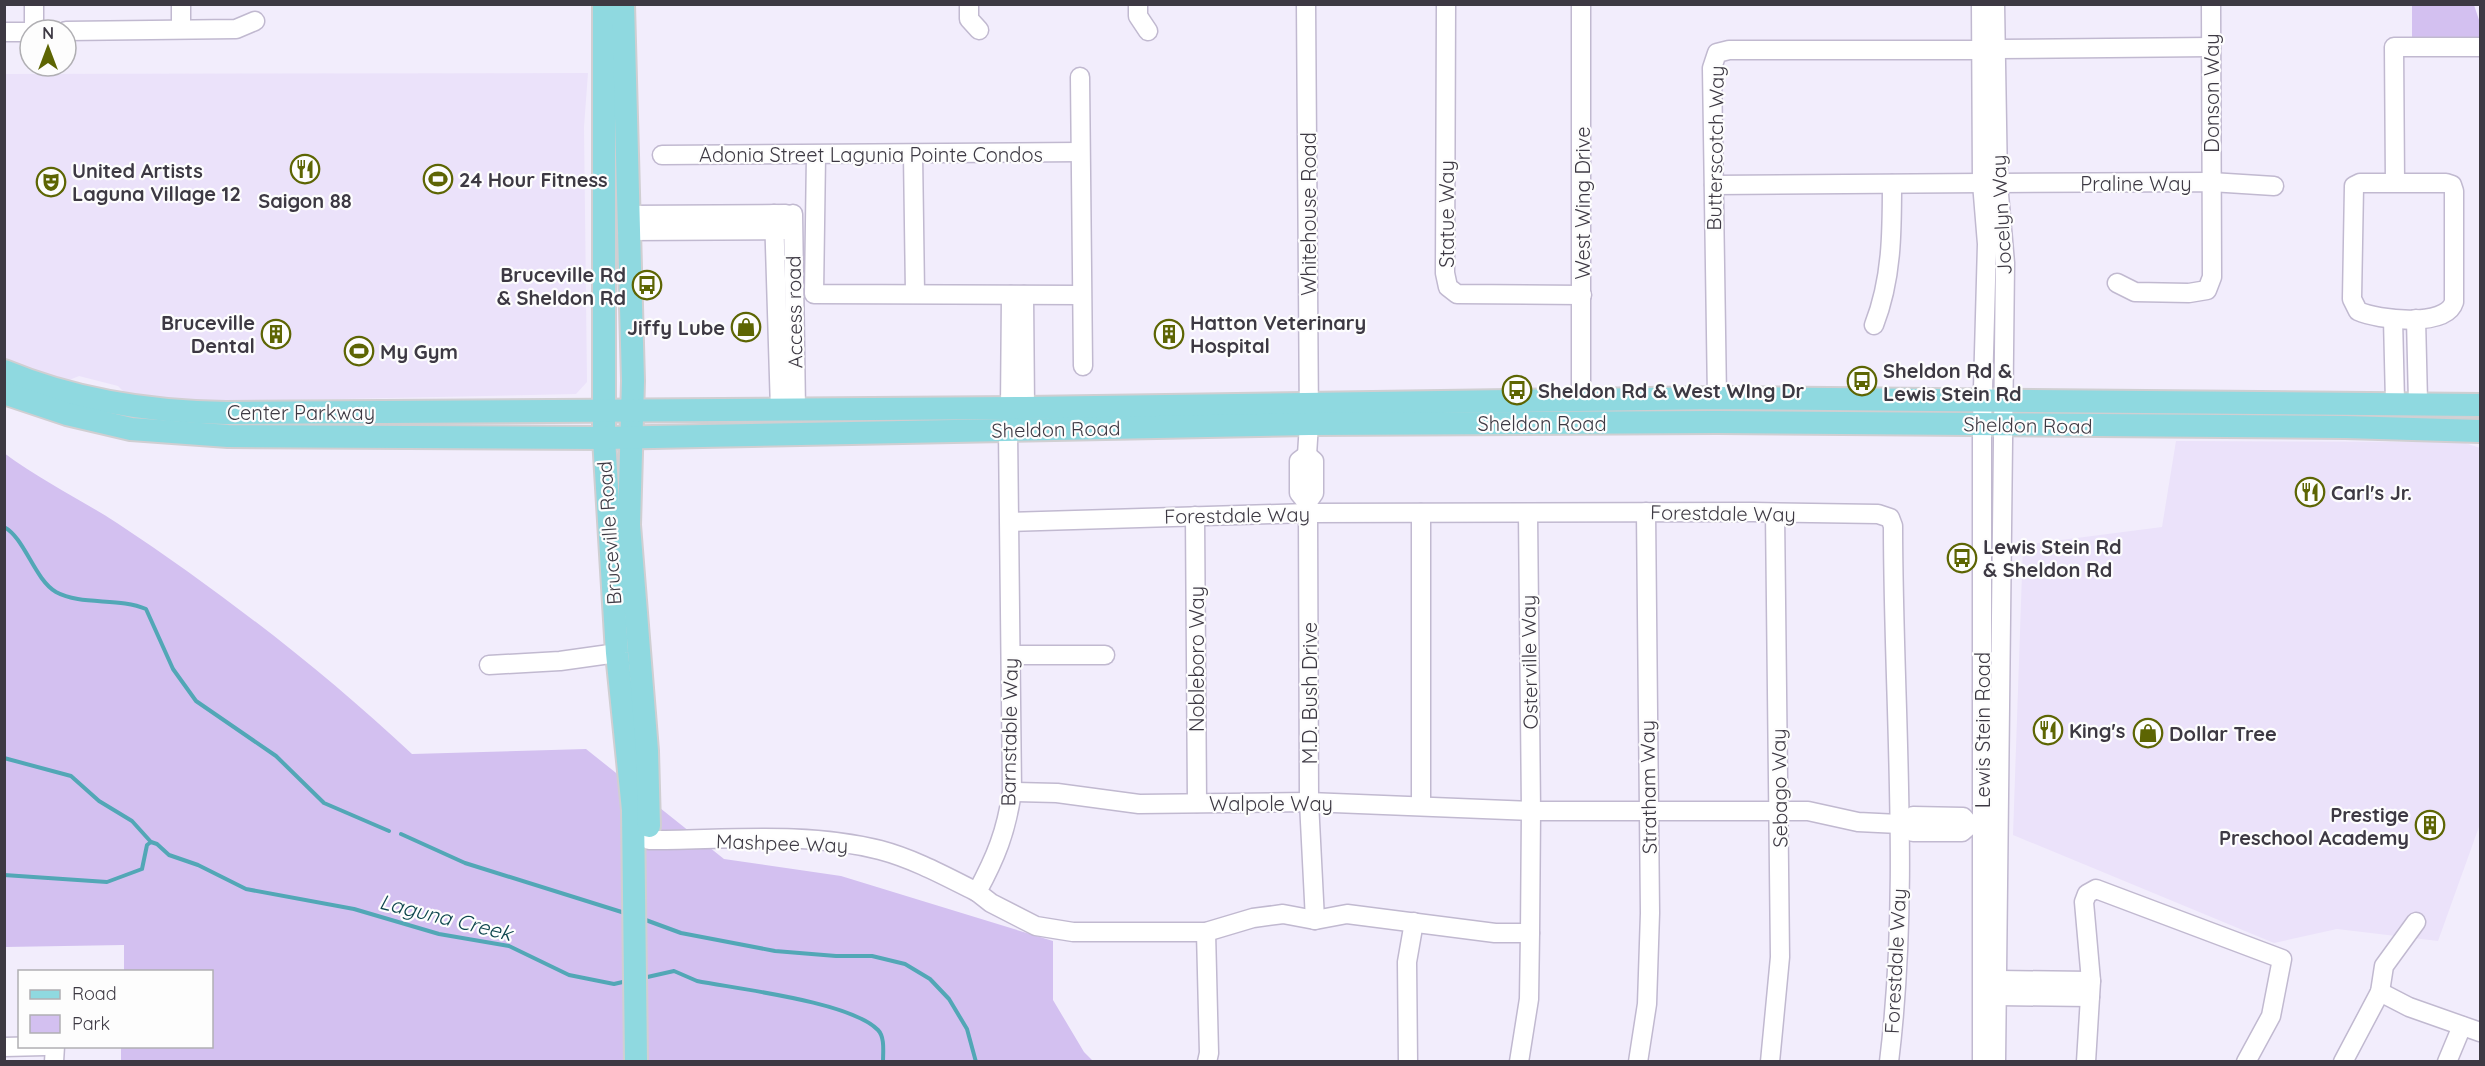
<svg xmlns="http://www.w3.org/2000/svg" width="2485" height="1066" font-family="Quicksand,sans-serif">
<rect width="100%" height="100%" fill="#f2edfc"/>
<g fill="#ebe2fa">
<polygon points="588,73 584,127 587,382 576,394 199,402 138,397 124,392 118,386 79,376 67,381 5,360 5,74"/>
<polygon points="2176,441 2462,442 2480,448 2480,824 2438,941 2337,929 2274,943 2013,835 2023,545 2162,527"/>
</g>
<g fill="#d3c0f0">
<polygon points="2412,5 2474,5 2480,23 2480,39 2412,39"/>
<path d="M4,453C40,480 80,499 117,523C221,592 321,669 412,754L586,749L724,859L841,876L1053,941V1000L1084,1052L1093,1061H121V1047L212,1046V972L124,971V945L5,947Z"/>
</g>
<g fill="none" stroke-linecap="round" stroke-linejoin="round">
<g stroke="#52a7b6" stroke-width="4">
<path d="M4,527C25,538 34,579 56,592C81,606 119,597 146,609L173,669L196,701L276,756L324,803L389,831"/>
<polyline points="4,758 71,776 99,801 132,821 151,842"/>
<polyline points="401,834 465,863 628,914"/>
<polyline points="4,875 107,882 142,869 147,845 151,842 157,844 169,855 198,865 246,889 354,909 439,934 509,946 569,975 614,984 627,981"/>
<polyline points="643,919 681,933 775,951 836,956 872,956 905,964 930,979 949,999 967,1029 976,1062"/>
<path d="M643,978L674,971L697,981C738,989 851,1002 878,1030C885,1037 883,1052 883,1062"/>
</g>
<g stroke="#c1b9d0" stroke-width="21">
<g id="minor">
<polyline points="34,4 34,30"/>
<polyline points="181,4 181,29"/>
<polyline points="969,4 969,19 979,30"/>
<polyline points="1138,4 1138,16 1148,31"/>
<polyline points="1306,4 1309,424 1307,455"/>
<polyline points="1446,4 1445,273 1448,287 1457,294 1582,295"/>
<polyline points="1981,4 1982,183 1987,244 1982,425 1982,1062"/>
<polyline points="1995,4 1998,183 2005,263 1996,1062"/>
<polyline points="66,31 236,29 255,21"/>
<polyline points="4,32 30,32"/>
<polyline points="1996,49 2211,47"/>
<polyline points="1080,77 1083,366"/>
<polyline points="913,154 915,293"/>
<polyline points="662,155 1080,152"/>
<polyline points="816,155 814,294 1081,295"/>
<polyline points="1998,183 2211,182 2274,186"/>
<path d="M2395,183H2360L2354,186L2352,299L2358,311C2378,320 2446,328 2454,302V191L2452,185L2446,183H2395L2394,47H2480"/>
<polyline points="1714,185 1982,183"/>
<polyline points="774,214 780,410"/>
<polyline points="793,214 796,409"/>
<polyline points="627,215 786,214"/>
<polyline points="627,231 786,230"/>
<polyline points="2117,283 2135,292 2189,293 2207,290 2212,277 2211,4"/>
<polyline points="1024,295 1025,408"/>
<polyline points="2393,319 2395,402"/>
<polyline points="2416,319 2418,402"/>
<path d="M1874,325C1892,279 1892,232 1892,184"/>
<polyline points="1717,398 1712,68 1717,53 1729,50 1980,50"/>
<polyline points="1581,401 1581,4"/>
<polyline points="1010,408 1011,295"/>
<path d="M1008,430L1012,792C1006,832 996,857 977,892L991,903L1036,926L1073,932H1206L1253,918L1283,914L1315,920L1347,914L1495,933H1530L1531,811H1808L1858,822L1899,824H1904L1913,816L1963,817L1970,825L1962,832H1913L1904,824"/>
<polyline points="1307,503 1314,493 1314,461 1307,455 1299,461 1299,493 1307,503 1308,513 1309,802 1315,920"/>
<polyline points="1421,513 1421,804"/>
<polyline points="1195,516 1197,803"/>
<path d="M1010,522L1308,513L1753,512L1878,514L1890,518L1893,526C1893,704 1911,884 1889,1062"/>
<polyline points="1011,655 1105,655"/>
<polyline points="489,665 560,661 617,653"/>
<polyline points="1012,792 1057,793 1139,804 1309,802 1531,811 1528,513"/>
<path d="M649,840C725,840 806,831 880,850C914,859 945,876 977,892"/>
<polyline points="1206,932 1209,1053 1207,1062"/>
<polyline points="1998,980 2091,981"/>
<polyline points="2380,992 2409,1007 2480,1032"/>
<polyline points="1998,996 2090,997"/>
<polyline points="4,1047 45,1046"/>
<polyline points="54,1062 55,1046"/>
<polyline points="1408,1062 1407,962 1414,922"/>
<polyline points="1519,1062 1529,999 1530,933"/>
<polyline points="1638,1062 1647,1004 1650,913 1646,512"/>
<polyline points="1770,1062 1780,957 1775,513"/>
<polyline points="2086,1062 2091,981 2084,902 2087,894 2096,889 2282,959 2271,1016 2246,1062"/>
<polyline points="2343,1062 2380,992 2384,966 2416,922"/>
<polyline points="2447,1062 2462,1026"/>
</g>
</g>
<g stroke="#d0cfd2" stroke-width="26">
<g id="major">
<polyline points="604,4 604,438 617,653 633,810 636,1062"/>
<polyline points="623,4 633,381 629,525 647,751 649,826"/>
<path d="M4,371C76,401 149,412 226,413L1025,408L1717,398L2480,405"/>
<polyline points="4,393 67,414 131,429 228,436 604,438 1309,424 1717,422 2345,427 2480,431"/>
</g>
</g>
<use href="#minor" stroke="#fff" stroke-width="18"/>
<use href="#major" stroke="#8fd9e0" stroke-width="22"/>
</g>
<defs>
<g id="restaurant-ring" transform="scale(1.5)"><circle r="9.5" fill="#fdfdfd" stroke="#5d6503" stroke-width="1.5"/><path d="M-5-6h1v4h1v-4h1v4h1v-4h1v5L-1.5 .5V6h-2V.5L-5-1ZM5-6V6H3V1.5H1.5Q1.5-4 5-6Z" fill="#5d6503"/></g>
<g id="stadium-ring" transform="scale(1.5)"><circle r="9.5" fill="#fdfdfd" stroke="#5d6503" stroke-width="1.5"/><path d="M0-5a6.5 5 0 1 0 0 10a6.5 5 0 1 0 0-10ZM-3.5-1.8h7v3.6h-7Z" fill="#5d6503"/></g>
<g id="theatre-ring" transform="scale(1.5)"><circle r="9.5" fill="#fdfdfd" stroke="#5d6503" stroke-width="1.5"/><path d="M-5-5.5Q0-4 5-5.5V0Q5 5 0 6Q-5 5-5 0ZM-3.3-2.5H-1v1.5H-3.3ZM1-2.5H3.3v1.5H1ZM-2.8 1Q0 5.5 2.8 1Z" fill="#5d6503"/></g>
<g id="bus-ring" transform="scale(1.5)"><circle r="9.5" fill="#fdfdfd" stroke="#5d6503" stroke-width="1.5"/><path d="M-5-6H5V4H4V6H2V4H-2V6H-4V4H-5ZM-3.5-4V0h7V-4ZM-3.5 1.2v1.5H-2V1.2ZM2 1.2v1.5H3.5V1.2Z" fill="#5d6503"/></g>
<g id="shop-ring" transform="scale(1.5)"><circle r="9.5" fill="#fdfdfd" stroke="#5d6503" stroke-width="1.5"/><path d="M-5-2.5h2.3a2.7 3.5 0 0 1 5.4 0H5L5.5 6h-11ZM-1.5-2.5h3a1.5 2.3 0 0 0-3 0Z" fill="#5d6503"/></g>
<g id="building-ring" transform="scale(1.5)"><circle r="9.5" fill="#fdfdfd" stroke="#5d6503" stroke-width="1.5"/><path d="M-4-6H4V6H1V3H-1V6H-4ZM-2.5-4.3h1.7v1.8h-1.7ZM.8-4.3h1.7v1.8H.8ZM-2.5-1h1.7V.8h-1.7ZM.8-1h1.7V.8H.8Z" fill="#5d6503"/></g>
</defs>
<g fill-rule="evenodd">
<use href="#restaurant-ring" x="305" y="169"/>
<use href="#stadium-ring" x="438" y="179"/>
<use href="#theatre-ring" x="51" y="182"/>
<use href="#bus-ring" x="647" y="285"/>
<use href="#shop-ring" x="746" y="327"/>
<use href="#building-ring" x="276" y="334"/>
<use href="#building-ring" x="1169" y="334"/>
<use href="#stadium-ring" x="359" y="351"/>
<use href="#bus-ring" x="1862" y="381"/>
<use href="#bus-ring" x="1517" y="390"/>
<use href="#restaurant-ring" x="2310" y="492"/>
<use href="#bus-ring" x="1962" y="558"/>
<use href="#restaurant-ring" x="2048" y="730"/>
<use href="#shop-ring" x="2148" y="733"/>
<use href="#building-ring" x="2430" y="825"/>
</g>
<g text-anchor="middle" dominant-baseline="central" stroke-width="4.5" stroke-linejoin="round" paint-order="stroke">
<g font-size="20" fill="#3d3943" stroke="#fdfdfd">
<text transform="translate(2211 93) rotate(-90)">Donson Way</text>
<text transform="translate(1715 148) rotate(-89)">Butterscotch Way</text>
<text x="871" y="154">Adonia Street Lagunia Pointe Condos</text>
<text x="2136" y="183">Praline Way</text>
<text transform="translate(1582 203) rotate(-90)">West Wing Drive</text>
<text transform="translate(1308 214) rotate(-90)">Whitehouse Road</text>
<text transform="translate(1446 214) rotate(-90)">Statue Way</text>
<text transform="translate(2001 215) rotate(-93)">Jocelyn Way</text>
<text transform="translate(794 312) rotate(-91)">Access road</text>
<text x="301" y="412">Center Parkway</text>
<text x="1542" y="423">Sheldon Road</text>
<text transform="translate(2028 425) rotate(1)">Sheldon Road</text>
<text transform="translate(1056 429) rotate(-1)">Sheldon Road</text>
<text transform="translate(1723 513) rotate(1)">Forestdale Way</text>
<text transform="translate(1237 515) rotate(-1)">Forestdale Way</text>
<text transform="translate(609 533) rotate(-94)">Bruceville Road</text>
<text transform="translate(1196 659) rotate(-90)">Nobleboro Way</text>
<text transform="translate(1529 662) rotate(-91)">Osterville Way</text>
<text transform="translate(1309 693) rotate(-90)">M.D. Bush Drive</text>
<text transform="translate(1982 730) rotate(-90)">Lewis Stein Road</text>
<text transform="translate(1009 732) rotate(-89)">Barnstable Way</text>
<text transform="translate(1648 787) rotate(-91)">Stratham Way</text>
<text transform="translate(1779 788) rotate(-91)">Sebago Way</text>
<text x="1271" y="803">Walpole Way</text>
<text transform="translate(782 843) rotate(2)">Mashpee Way</text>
<text transform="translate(1895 961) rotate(-87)">Forestdale Way</text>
</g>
<g font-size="20" font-weight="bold" fill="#3d3943" stroke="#fdfdfd" text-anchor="start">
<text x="72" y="170">United Artists<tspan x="72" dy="23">Laguna Village 12</tspan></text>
<text x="459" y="179">24 Hour Fitness</text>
<text x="305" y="200" text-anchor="middle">Saigon 88</text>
<text x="626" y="274" text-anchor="end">Bruceville Rd<tspan x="626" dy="23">&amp; Sheldon Rd</tspan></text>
<text x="255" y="322" text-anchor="end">Bruceville<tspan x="255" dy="23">Dental</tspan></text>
<text x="1190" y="322">Hatton Veterinary<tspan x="1190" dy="23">Hospital</tspan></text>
<text x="725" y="327" text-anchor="end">Jiffy Lube</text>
<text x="380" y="351">My Gym</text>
<text x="1883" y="370">Sheldon Rd &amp;<tspan x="1883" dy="23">Lewis Stein Rd</tspan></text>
<text x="1538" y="390">Sheldon Rd &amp; West WIng Dr</text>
<text x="2331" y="492">Carl's Jr.</text>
<text x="1983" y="546">Lewis Stein Rd<tspan x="1983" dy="23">&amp; Sheldon Rd</tspan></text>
<text x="2069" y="730">King's</text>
<text x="2169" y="733">Dollar Tree</text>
<text x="2409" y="814" text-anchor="end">Prestige<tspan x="2409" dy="23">Preschool Academy</tspan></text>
</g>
<g font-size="21" font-style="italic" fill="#0d454d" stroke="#fdfdfd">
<text transform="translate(446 917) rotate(14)">Laguna Creek</text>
</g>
</g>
<rect width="2485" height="1066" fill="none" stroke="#3d3943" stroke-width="12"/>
<rect x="18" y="970" width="195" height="78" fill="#fdfdfd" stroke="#b0afb3" stroke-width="1.5"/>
<rect x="30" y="990" width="30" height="9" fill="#8fd9e0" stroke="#b0afb3" stroke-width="1.5"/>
<text x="72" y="1000" font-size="18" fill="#3d3943">Road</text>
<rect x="30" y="1015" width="30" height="18" fill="#d3c0f0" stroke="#b0afb3" stroke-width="1.5"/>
<text x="72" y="1030" font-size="18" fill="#3d3943">Park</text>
<g transform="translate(48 48)"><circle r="28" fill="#fdfdfd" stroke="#b0afb3" stroke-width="1.5"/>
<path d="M0-4.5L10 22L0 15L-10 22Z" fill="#5d6503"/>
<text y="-9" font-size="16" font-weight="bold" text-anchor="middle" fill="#3d3943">N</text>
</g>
</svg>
